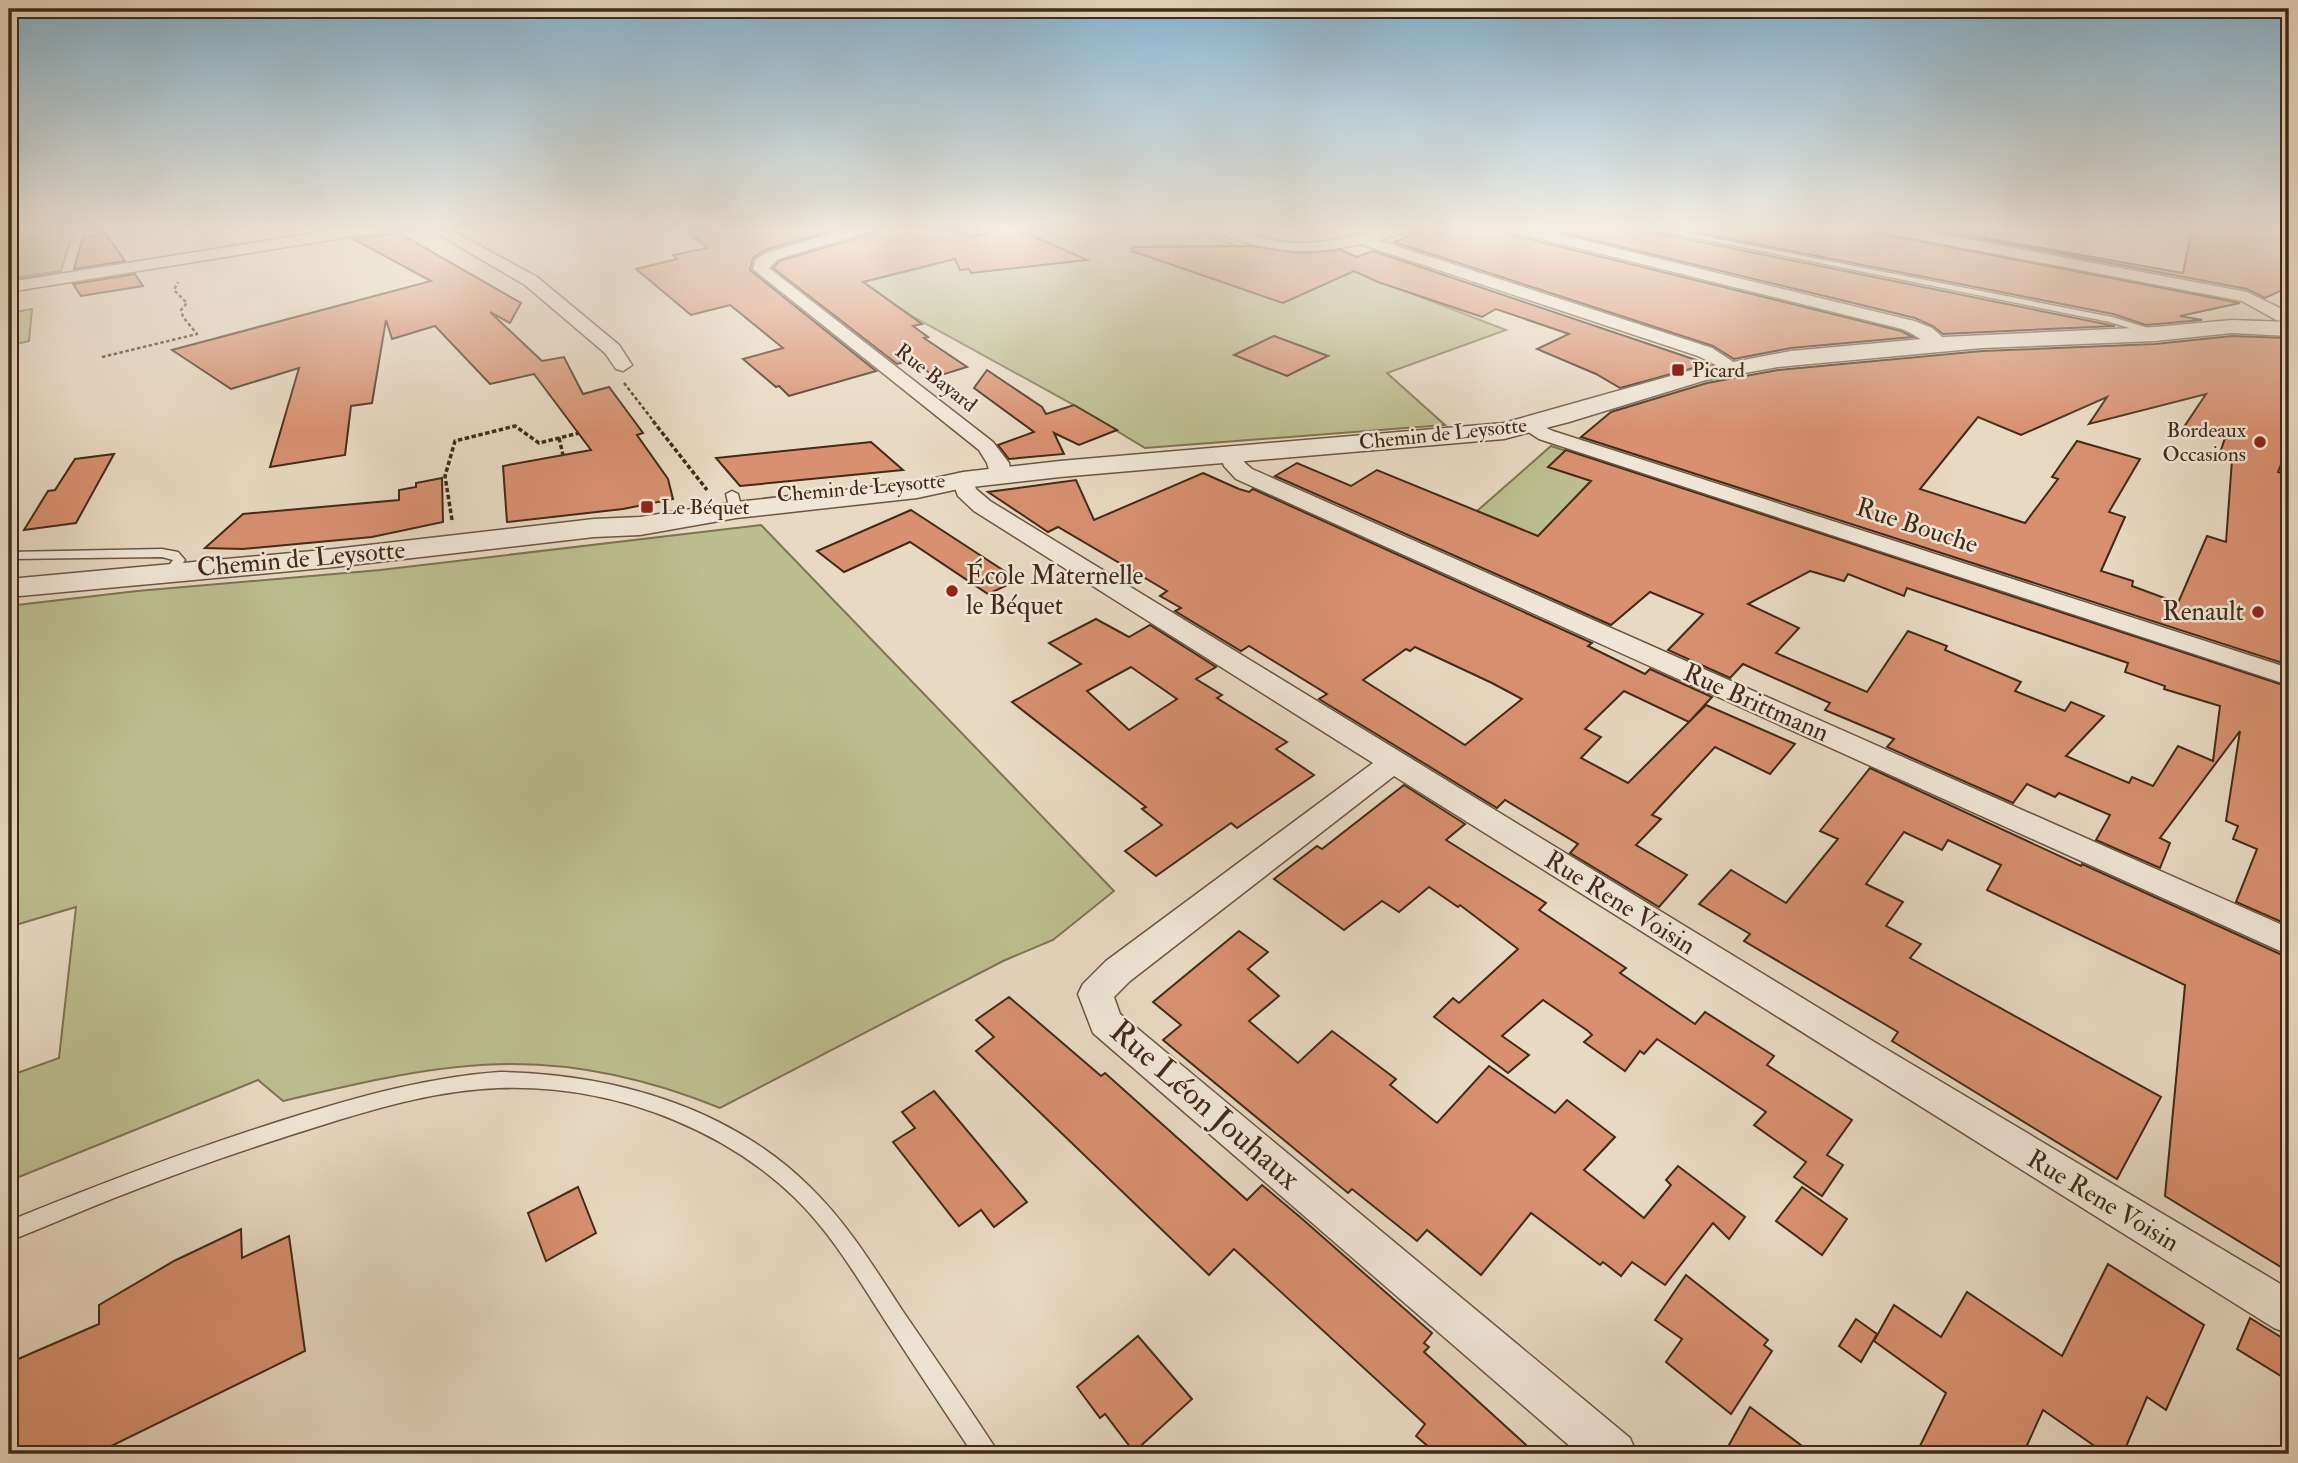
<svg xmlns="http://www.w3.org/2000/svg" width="2298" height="1463" font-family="'IM FELL Double Pica',serif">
<rect width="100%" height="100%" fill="#e8d9c2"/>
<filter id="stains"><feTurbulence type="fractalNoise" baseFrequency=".00286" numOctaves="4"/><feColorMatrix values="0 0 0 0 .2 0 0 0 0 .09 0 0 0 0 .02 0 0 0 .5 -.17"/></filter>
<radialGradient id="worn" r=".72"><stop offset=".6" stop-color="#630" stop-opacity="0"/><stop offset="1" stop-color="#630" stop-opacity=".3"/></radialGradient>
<g fill="#bcbe8f" stroke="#7f7453" stroke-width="2">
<polygon points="9,227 74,227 61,271 9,279"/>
<polygon points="946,227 976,227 997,236 1046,227 1180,227 1294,264 1326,256 1369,277 1506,330 1387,373 1445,425 1145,448 1074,405 910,315 864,282 923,267 975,238"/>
<polygon points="32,309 29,341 9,346 9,317 15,312"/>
<polygon points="1551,446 1610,465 1546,545 1514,526 1477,511"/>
<path d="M761,525L1114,891L1053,940L1003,961L720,1108C656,1082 583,1064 513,1064C436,1064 358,1083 283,1101L258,1080L9,1181V1076L59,1058L76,907L9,927V606L137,591L380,570Z"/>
</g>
<g fill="#d89070" stroke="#422a17" stroke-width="2" fill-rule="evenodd">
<polygon points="683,227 845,227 765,250 753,258 750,270 876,371 789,396 779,386 776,387 743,359 783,348 730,305 691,315 636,269 677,259 673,255 707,248"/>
<polygon points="880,227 946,227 971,237 1013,227 1087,260 971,273 969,269 960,270 955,259 863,282 922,324 913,326 928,337 924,338 967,367 935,377 912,360 897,364 773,268 779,261 875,233"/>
<polygon points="1455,227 1500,227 1505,233 1901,331 1913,337 1791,348 1734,359 1713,346 1394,242 1424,230 1441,235"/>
<polygon points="1539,227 1640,227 1642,230 2115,326 1943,334 1933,326 1915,318"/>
<polygon points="1669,227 1847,227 2240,303 2180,316 2202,320 2146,325 2113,314"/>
<polygon points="1920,227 1987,227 1985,238 2183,273 2192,227 2254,227 2289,233 2289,287 2265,298 2247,289"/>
<polygon points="105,233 125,261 74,269 83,237"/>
<polygon points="399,233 521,303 510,323 490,312 542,361 564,357 583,394 609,387 643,433 637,435 668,479 673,499 623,509 507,522 503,466 591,450 534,374 490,384 435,326 392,339 386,320 372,403 351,406 345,455 270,467 299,368 231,389 172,350 431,281 353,239"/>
<polygon points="1251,246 1299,253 1341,250 1357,257 1373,251 1708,364 1620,388 1596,374 1537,349 1569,334 1496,309 1482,317 1378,282 1354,271 1283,303 1132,251 1133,247"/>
<polygon points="135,274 143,286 81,296 73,284"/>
<polygon points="1274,336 1328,356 1287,376 1234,355"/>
<path d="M2232,336L2289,338V445L2278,472L2289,475V665L1581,437L1611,412L1707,383L1778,370L1982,351L2155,344ZM2206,394L2184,427L2225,438L2219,456L2232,460L2226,542L2207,536L2178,603L2132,586L2133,581L2101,571L2125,517L2109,512L2140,459L2077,441L2052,477L2058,479L2025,523L1920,489L1978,417L2021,435L2107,397L2089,424Z"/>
<polygon points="987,370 1042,407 1046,414 1074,405 1117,430 1079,445 1054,433 1064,454 1009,459 998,445 1034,432 974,388"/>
<polygon points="871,442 903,470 740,486 716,458"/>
<path d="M1566,450L2289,687V925L2236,902L2257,849L2233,839L2238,826L2226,821L2240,731L2160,838L2170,843L2160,868L2096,840L2110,815L2059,793L2055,797L2027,784L2013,803L1887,747L1894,739L1825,710L1830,703L1743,664L1730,678L1668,650L1703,614L1650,592L1611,625L1275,476L1297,463L1351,486L1377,470L1538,536L1591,481L1548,467ZM1810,571L1844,581L1848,574L1904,596L1907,588L2128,663L2125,672L2165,686L2164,689L2220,706L2213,761L2178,746L2153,786L2132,777L2129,783L2066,756L2104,716L2071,702L2065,711L2015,691L2021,682L1945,650L1947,646L1908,631L1867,692L1776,653L1799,628L1748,604Z"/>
<polygon points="114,454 76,523 24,530 48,491 55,490 75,459"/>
<path d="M1203,473L1239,489L1249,492L1253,489L1592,643L1588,646L1645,674L1650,669L1712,697L1689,722L1624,691L1585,729L1601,737L1581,758L1628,783L1706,705L1795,744L1770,774L1715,747L1652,815L1661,819L1636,845L1687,875L1659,907L1570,853L1578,844L1505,800L1497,808L1319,699L1327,694L1249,646L1241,651L1175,611L1181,608L1160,596L1167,591L1058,527L1048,532L988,492L1076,480L1094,520ZM1415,647L1492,683L1522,699L1465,745L1363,680L1406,649L1410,651Z"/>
<polygon points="442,478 443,522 372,537 243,549 205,548 243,514 399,500 399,490 416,487 416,483"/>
<polygon points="911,510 1018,580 988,594 910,542 844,572 817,551"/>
<path d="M1096,619L1129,637L1150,625L1216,667L1196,679L1222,695L1217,698L1287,742L1276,749L1314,775L1237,828L1231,823L1156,876L1125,851L1162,825L1142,809L1146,807L1012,702L1081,664L1049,643ZM1131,667L1177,699L1129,730L1087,691Z"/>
<polygon points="1870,768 2081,866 2082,864 2289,958 2289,1272 2165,1196 2185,985 1987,890 2001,865 1948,840 1942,850 1904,832 1866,884 1903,902 1886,926 1921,944 1910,958 2161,1097 2117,1179 1892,1041 1898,1032 1744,941 1750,934 1699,904 1731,870 1786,903 1838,839 1820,831"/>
<polygon points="1404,785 1465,824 1446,840 1546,903 1539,910 1626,968 1620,973 1695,1024 1705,1012 1774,1056 1767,1065 1852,1120 1827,1155 1843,1165 1822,1196 1794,1177 1806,1162 1754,1125 1766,1112 1657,1039 1644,1054 1640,1051 1625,1071 1584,1042 1592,1035 1588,1031 1543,1000 1502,1036 1529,1055 1508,1073 1434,1017 1453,998 1459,1003 1518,949 1460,905 1458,907 1429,887 1399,912 1382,901 1344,930 1274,879 1317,846 1322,849"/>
<polygon points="1239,931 1268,952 1248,969 1279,996 1249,1021 1298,1063 1332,1031 1396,1079 1390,1085 1437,1123 1489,1066 1555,1113 1567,1100 1615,1137 1584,1170 1644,1218 1671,1185 1666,1180 1678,1166 1745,1217 1729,1239 1713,1223 1665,1285 1632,1262 1621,1276 1603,1262 1600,1265 1531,1213 1481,1275 1427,1230 1417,1241 1352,1189 1348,1193 1163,1040 1181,1025 1153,1002"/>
<polygon points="1009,997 1101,1076 1105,1073 1247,1200 1262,1185 1300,1217 1432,1333 1424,1343 1429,1347 1424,1352 1536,1454 1437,1454 1416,1436 1425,1424 1234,1249 1209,1275 976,1051 994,1037 976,1020"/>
<polygon points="934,1091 1027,1202 994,1227 981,1210 959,1226 893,1142 915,1128 902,1112"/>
<polygon points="578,1187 596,1233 546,1261 528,1213"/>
<polygon points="1802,1187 1847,1219 1822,1255 1776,1221"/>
<polygon points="241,1229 242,1258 289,1236 305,1351 95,1454 9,1454 9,1363 99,1324 99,1305 174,1261"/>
<polygon points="2108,1264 2204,1325 2166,1410 2147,1397 2123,1454 2106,1454 2043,1410 2023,1454 1916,1454 1946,1393 1874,1341 1894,1305 1941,1337 1967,1292 2062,1356"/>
<polygon points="1686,1275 1768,1340 1764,1345 1772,1351 1731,1414 1666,1362 1682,1339 1655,1320"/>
<polygon points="2250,1318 2289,1342 2289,1381 2237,1349"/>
<polygon points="1856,1319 1877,1334 1861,1362 1839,1346"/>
<polygon points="1138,1336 1192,1399 1134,1452 1105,1414 1100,1418 1077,1387"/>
<polygon points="1750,1407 1813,1454 1724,1454"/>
</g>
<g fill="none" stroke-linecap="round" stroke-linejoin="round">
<g stroke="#6c5642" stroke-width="3">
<g id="service">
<polygon points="1643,227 1657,227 2112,317 2145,327 2157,335 2152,338 2139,331 2110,322"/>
<polygon points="732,491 738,494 742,510 740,512 736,513 730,510 726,494"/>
<polygon points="162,549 178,552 185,560 175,574 167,574 165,571 173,560 162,557 9,559 9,552"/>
<path d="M500,1072C612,1074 728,1106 810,1187C847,1223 874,1267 902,1310C933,1355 964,1400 994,1446L997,1454H973C943,1409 913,1364 884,1319C857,1277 831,1233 795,1198C760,1164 718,1138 674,1120C619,1097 558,1086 499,1088C441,1090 384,1106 329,1123C261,1144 193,1167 127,1193C87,1208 48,1226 9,1241V1221C102,1183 196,1147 293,1117C361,1096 429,1077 500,1072Z"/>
</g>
</g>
<g stroke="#6c5642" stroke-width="3">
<g id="minor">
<polygon points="352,227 387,227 379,232 9,292 9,282"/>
<polygon points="426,227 445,227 537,277 619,345 632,365 623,371 616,369 605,353 525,285"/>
<polygon points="853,227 877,227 874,230 778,259 769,268 993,442 1009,463 1011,476 1008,481 992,481 987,463 979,450 753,269 756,259 766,253"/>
<path d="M1201,227C1233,226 1261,241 1293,243C1336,245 1375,227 1418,227L1415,230L1378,240L1712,348L1741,367L1732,373L1698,356L1360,244C1297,258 1264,249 1204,230Z"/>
<path d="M1503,227H1529L1914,321L1932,328L1949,343L1940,348C1929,346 1915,334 1902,329L1506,230Z"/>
<polygon points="1873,227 1904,227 2247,292 2288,312 2289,318 2282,321 2276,320 2242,301 1881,232"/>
<polygon points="1529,420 1553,431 2289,668 2289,685 1539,439 1519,426 1522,422"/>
<polygon points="1231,449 1238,451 1245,463 1252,469 2289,928 2289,955 1236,479 1224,466 1220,455 1224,451"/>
<polygon points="963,473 971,475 976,489 990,501 1876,1043 2289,1289 2289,1334 2274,1328 1394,776 1130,981 1114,997 1120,1014 1630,1438 1637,1454 1579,1454 1093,1033 1078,994 1083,984 1106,961 1373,763 974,511 958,496 952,480 955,475"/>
</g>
</g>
<g stroke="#6c5642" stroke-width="3">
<polygon id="tertiary" points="2232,320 2289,322 2289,336 2232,333 2155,341 1982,348 1778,367 1706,380 1569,422 1504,439 1060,477 963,488 917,498 736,518 640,535 594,537 334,567 9,597 9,579 334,549 594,519 640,517 736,502 917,482 963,472 1060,461 1504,423 1692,370 1791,351 1944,337 2155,327"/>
</g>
<g stroke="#422a17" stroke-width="2.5" stroke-dasharray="3.5 2.5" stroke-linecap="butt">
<polyline points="102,357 197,334 183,317 181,310 187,303 174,290 178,282"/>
<polyline points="624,383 655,423"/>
</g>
<g stroke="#422a17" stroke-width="3.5" stroke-dasharray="4.5 2.5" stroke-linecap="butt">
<polyline points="653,421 707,490"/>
<polyline points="559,438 563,455"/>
<polyline points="452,520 445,476 455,441 515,426 539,443 579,433"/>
</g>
<use href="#service" fill="#f0e6d7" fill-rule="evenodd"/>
<use href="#minor" fill="#f0e6d7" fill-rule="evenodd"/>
<use href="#tertiary" fill="#f0e6d7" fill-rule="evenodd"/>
</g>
<linearGradient id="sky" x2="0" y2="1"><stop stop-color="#87b6d3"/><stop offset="0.53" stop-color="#f5eee4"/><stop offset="1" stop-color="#f5eee4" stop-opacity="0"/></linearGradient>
<rect width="2298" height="432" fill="url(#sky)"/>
<g fill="#8f2418" stroke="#f0e6d7" stroke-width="2.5">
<rect x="1671" y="363" width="14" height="14" rx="3.5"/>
<circle cx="2260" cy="442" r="7"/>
<rect x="640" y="500" width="14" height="14" rx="3.5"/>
<circle cx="952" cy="591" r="7"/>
<circle cx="2258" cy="612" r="7"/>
</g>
<g text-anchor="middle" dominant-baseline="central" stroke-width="5" stroke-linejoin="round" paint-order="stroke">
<g font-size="21" fill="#422a17" stroke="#f0e6d7" text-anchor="start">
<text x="1692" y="370">Picard</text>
<text x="2246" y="430" text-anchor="end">Bordeaux<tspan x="2246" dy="24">Occasions</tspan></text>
<text x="661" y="507">Le Béquet</text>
</g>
<g font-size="21" fill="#422a17" stroke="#f0e6d7">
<text transform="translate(936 378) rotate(38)">Rue Bayard</text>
<text transform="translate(1443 434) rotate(-6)">Chemin de Leysotte</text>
<text transform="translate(861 488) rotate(-5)">Chemin de Leysotte</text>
</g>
<g font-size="26" fill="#422a17" stroke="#f0e6d7">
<text transform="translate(1917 526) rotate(18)">Rue Bouche</text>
<text transform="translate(301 559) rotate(-5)">Chemin de Leysotte</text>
<text transform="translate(1756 703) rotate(24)">Rue Brittmann</text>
<text transform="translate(1620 903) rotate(32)">Rue Rene Voisin</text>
<text transform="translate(2103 1201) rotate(31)">Rue Rene Voisin</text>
</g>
<g font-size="26" fill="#422a17" stroke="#f0e6d7" text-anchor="start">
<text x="966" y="576">École Maternelle<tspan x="966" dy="30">le Béquet</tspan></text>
<text x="2244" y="612" text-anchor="end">Renault</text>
</g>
<g font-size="32" fill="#422a17" stroke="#f0e6d7">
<text transform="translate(1205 1105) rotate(41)">Rue Léon Jouhaux</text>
</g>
</g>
<rect width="2298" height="1463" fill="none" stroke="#e8d9c2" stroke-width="35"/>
<rect x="10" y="10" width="2277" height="1442" fill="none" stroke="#422a17" stroke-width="3.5"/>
<rect x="18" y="18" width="2263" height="1428" fill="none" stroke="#422a17" stroke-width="2"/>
<rect width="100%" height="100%" filter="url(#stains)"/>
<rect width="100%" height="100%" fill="url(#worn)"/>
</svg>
